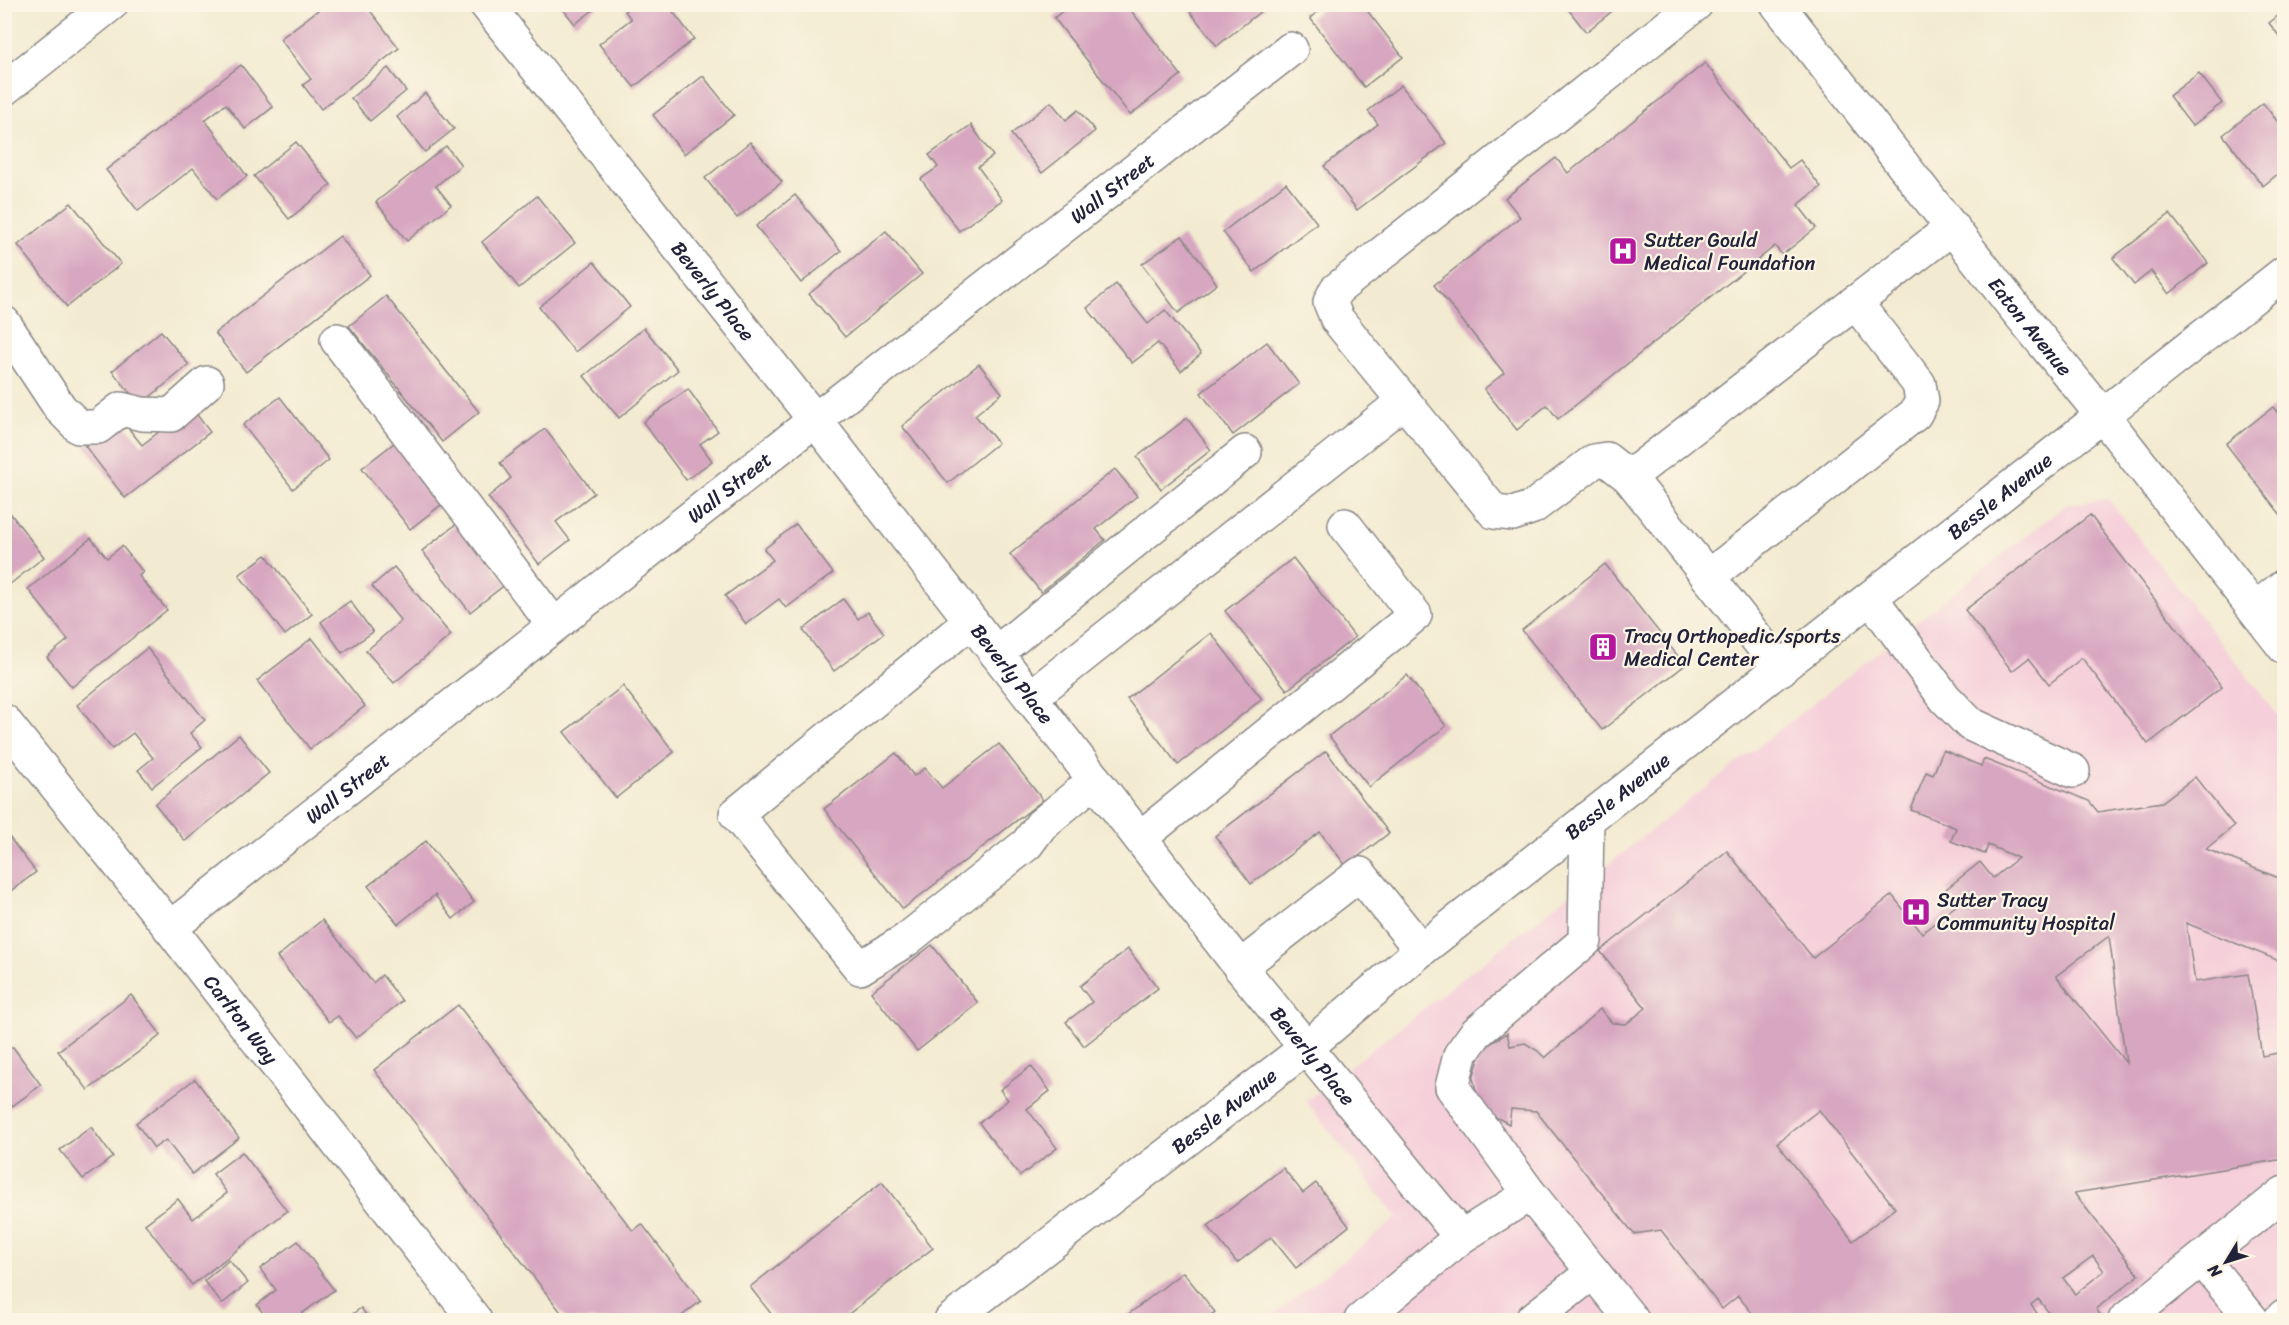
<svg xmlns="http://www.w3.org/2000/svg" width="2289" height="1325" font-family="Sriracha,sans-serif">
<rect width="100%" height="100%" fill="#fcf5e5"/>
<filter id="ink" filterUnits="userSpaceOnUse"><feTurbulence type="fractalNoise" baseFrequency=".0167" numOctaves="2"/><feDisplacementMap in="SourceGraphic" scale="12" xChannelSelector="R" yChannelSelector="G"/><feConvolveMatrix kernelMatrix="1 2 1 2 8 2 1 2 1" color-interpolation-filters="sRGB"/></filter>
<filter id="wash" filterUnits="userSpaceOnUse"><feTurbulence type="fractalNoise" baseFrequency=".008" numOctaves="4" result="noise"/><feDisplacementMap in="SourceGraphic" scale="24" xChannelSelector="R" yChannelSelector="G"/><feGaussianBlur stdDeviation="1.35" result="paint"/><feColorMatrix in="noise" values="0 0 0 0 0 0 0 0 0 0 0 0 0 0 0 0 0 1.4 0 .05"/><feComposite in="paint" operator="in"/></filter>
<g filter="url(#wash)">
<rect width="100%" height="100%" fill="#f3ebd1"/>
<polygon fill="#f5cfda" points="2108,499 2284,723 2284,1320 1267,1320 1397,1218 1306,1101 2067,504"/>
<g id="blocks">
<g fill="#d7a6c0" fill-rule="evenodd">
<polygon points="326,4 365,4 399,48 321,109 303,85 311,79 280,39"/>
<polygon points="559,4 601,4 575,24"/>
<polygon points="633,4 667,4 694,39 634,87 599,44 631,19 625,11"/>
<polygon points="1071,4 1126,4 1181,75 1130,115 1054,18"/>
<polygon points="1184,4 1263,4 1266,7 1217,46"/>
<polygon points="1328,4 1362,4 1403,57 1364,87 1310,18"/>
<polygon points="1564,4 1621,4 1586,32"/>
<polygon points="2284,11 2284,42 2269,23"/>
<polygon points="1705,63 1789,168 1800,160 1821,187 1798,205 1816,228 1782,255 1775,246 1558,419 1547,405 1517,430 1484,389 1504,373 1434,285 1520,217 1505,198 1556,158 1568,173"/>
<polygon points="241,65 273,107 245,129 226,104 205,120 247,176 217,199 193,168 138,211 106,170"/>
<polygon points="388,68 406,91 370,121 351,98"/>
<polygon points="2199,73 2222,103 2192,126 2169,96"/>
<polygon points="703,76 734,115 684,154 653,115"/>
<polygon points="1401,85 1446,143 1357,210 1324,166 1378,124 1368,111"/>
<polygon points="425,93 454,129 425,152 397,117"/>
<polygon points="1051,102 1066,120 1078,110 1095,131 1042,173 1011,134"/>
<polygon points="2263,103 2284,130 2284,169 2263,186 2223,135"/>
<polygon points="971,125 993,156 978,167 1002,200 959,231 921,179 938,167 929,155"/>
<polygon points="296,142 331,185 289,219 254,176"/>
<polygon points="750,142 782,182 737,218 705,178"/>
<polygon points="446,146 461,165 436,186 451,205 407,241 376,202"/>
<polygon points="1286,183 1317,223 1254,272 1223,232"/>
<polygon points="795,195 841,251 801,283 756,226"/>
<polygon points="537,196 575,243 519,288 482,242"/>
<polygon points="71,203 121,264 67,307 18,245"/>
<polygon points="2170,214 2208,263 2169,294 2151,271 2134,285 2113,258"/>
<polygon points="886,231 922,274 845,337 809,294"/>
<polygon points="340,236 370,275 246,372 215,333"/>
<polygon points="1182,236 1217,284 1178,313 1142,264"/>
<polygon points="594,262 630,307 575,352 539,307"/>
<polygon points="1116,284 1148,324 1165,310 1201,354 1181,371 1158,343 1132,363 1087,308"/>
<polygon points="386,296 479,412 442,442 349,326"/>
<polygon points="644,328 678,370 619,418 584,376"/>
<polygon points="161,331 189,365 140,405 112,371"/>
<polygon points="1267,342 1299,384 1233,435 1201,393"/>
<polygon points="979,364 1002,393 975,415 998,443 948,483 902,426"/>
<polygon points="688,389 718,431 700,444 712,461 686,480 643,422"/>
<polygon points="280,397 329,460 293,489 243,425"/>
<polygon points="191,407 210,432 125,498 85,446 120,418 142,445"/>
<polygon points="2273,407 2284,421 2284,519 2226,444"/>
<polygon points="1187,418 1211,450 1161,489 1137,457"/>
<polygon points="545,429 594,493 556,522 570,540 539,564 488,497 511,478 500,463"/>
<polygon points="398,440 446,501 410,529 362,468"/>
<polygon points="1115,469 1137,496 1096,529 1105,540 1041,592 1010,554"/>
<polygon points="10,513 44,557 4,589 4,518"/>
<polygon points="2090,515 2222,687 2148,744 2082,658 2049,684 2029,658 2012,671 1965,610"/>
<polygon points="459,522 507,583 470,612 422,551"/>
<polygon points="796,524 833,573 786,608 779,599 746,624 725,596 773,560 764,549"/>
<polygon points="91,538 107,558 122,546 143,572 139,576 167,610 72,687 47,657 68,640 28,589"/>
<polygon points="266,555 312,614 285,635 239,575"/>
<polygon points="1293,558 1355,637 1287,690 1225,611"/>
<polygon points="1605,564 1685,665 1602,730 1522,630"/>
<polygon points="394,567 451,635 394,683 366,651 401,621 372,586"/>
<polygon points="843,599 858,619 868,612 884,633 834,671 803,630"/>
<polygon points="350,601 373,632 342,653 321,622"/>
<polygon points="1211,633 1262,699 1178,765 1127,699"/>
<polygon points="312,638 365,706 310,749 257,681"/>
<polygon points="147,648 205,720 190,733 202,747 152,787 138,770 153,758 133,733 112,749 77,705"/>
<polygon points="1407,675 1446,726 1369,787 1329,736"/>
<polygon points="623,686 674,752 616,798 564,732"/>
<polygon points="239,735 269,773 185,841 155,804"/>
<polygon points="999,744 1043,800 903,909 824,809 896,753 914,776 925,768 942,788"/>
<path d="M1943,750L1981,766L1984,759L2089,801L2098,812L2162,802L2195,777L2234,826L2206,849L2284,880V963L2186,923L2195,982L2248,974L2262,1056L2284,1052V1159L2074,1193L2139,1275L2096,1309L2104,1320H2009L2006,1317L2001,1320H1758L1738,1296L1722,1309L1661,1230L1634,1234L1536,1111L1511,1109L1509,1124L1488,1113L1478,1099L1473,1078L1481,1053L1491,1043L1507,1033L1510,1046L1525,1043L1538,1051L1545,1058L1600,1009L1612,1023L1626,1024L1646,1008L1600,951L1727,851L1813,958L1892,895L1922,933L1958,904L1946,889L1980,862L1993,878L2018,858L1988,845L1985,854L1951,841L1956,828L1911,810L1926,772L1933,775ZM2109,936L2126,1063L2056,976ZM1819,1110L1895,1208L1853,1241L1777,1143ZM2093,1256L2104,1271L2075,1294L2063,1278ZM2038,1299L2050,1314L2042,1320L2031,1305Z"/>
<polygon points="1326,751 1389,833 1346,866 1320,832 1251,884 1215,836"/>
<polygon points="9,837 36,872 4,896 4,840"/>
<polygon points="426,841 474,902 453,919 435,895 398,924 368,886"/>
<polygon points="322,920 373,983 382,975 402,1001 356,1038 338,1016 329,1022 277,957"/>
<polygon points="932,945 978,1003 917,1051 871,992"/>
<polygon points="1128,949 1158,988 1084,1046 1066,1022 1092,1002 1080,986"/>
<polygon points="131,995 161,1035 88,1090 58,1051"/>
<polygon points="458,1005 633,1231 642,1224 701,1301 676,1320 567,1320 374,1070"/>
<polygon points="13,1047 41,1085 4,1112 4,1053"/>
<polygon points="1031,1066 1050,1091 1027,1109 1057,1148 1020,1176 979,1123 1008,1100 1000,1090"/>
<polygon points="195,1079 239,1138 192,1174 166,1140 154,1148 136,1123"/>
<polygon points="91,1127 113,1157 83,1179 60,1150"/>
<polygon points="242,1152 287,1211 192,1285 145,1224 178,1199 193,1219 227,1193 213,1174"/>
<polygon points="1283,1168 1303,1193 1316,1183 1349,1226 1296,1268 1271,1237 1237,1263 1208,1226"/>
<polygon points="882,1182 933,1248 841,1320 776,1320 750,1287"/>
<polygon points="298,1241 334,1290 293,1320 268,1320 257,1305 276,1290 260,1269"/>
<polygon points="229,1260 248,1283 222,1304 204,1281"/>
<polygon points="1183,1272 1215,1312 1204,1320 1121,1320"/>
<polygon points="361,1308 370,1320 344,1320"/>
</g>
</g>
</g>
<g filter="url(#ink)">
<use href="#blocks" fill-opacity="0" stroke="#8a8686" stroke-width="1.5"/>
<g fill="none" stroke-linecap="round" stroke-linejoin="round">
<g stroke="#8a8686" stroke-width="36">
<g id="minor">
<path id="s1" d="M486,4L815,420L1240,967L1461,1237L1361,1320"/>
<path id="s2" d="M1777,4L2014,307L2103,416L2284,647"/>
<polyline points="4,89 111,4"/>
<polyline points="4,323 60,408 79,427 98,427 121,409 142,414 171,415 207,383"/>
<polyline points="337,340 554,625"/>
<polyline points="1629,477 1606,459 1594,461 1533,507 1513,514 1494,512 1337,319 1330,302 1336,290 1696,4"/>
<polyline points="1708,577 1915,414 1922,401 1919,384 1855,302"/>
<polyline points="1871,598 1945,698 1970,724 2073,771"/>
<polyline points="2255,609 2284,586"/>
<polyline points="971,621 736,814 860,968 906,940 1027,844 1041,825 1095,780"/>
<polyline points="996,653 1245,452"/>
<polyline points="1781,669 1629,477 1953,227"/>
<polyline points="1031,697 1404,401"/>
<path id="s3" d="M4,721L170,928L475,1320"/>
<polyline points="1140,838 1415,615 1345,525"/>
<path id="s4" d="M170,928L815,420L1291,49"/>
<polyline points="1240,967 1360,874 1421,950"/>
<polyline points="1530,1194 1452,1087 1460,1055 1476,1033 1585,941 1587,819"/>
<polyline points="1461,1237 1530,1194 1632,1320"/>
<polyline points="2202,1259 2252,1320"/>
<path id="s5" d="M951,1320L1306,1048L1421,950L2284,273"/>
<polyline points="1532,1320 1593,1272"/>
<polyline points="2125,1320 2284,1193"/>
<polyline points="2280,1320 2284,1316"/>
</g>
</g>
<use href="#minor" stroke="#fff" stroke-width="33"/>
</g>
</g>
<defs>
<g id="hospital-square" transform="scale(1.5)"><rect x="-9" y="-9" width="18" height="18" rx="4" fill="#b5179e" stroke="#fcf5e5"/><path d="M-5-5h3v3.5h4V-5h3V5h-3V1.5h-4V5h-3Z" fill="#fff"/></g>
<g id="building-square" transform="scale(1.5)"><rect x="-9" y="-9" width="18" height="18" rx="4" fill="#b5179e" stroke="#fcf5e5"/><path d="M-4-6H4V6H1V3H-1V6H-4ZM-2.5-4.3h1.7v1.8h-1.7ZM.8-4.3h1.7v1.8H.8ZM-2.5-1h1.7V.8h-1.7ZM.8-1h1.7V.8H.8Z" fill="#fff"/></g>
</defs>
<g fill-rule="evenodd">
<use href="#hospital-square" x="1623" y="251"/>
<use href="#building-square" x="1603" y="647"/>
<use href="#hospital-square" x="1916" y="912"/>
</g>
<g text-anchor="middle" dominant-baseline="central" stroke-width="4.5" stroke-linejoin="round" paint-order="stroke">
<g font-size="20" fill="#22223b" stroke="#fcf5e5">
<text stroke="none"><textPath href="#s4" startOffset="1198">Wall Street</textPath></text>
<text stroke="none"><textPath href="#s1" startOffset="366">Beverly Place</textPath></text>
<text stroke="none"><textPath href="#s2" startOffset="410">Eaton Avenue</textPath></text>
<text stroke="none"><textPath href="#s4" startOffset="712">Wall Street</textPath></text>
<text stroke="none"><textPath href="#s5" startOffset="1334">Bessle Avenue</textPath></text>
<text stroke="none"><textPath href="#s1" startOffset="852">Beverly Place</textPath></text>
<text stroke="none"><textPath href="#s4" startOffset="226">Wall Street</textPath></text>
<text stroke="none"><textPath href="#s5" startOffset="848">Bessle Avenue</textPath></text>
<text stroke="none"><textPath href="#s3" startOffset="381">Carlton Way</textPath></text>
<text stroke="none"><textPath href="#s1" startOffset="1338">Beverly Place</textPath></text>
<text stroke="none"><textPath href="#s5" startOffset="344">Bessle Avenue</textPath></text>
</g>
<g font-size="20" fill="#22223b" stroke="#fcf5e5" text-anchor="start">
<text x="1644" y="240">Sutter Gould<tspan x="1644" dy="23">Medical Foundation</tspan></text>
<text x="1624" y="636">Tracy Orthopedic/sports<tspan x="1624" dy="23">Medical Center</tspan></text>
<text x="1937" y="900">Sutter Tracy<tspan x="1937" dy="23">Community Hospital</tspan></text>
</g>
</g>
<rect width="2289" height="1325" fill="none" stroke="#fcf5e5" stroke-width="24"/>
<g transform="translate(2226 1262) rotate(232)" stroke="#fcf5e5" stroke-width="4.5" paint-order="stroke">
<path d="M0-4.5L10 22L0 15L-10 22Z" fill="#22223b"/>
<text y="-9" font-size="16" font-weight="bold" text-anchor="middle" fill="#22223b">N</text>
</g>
</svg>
